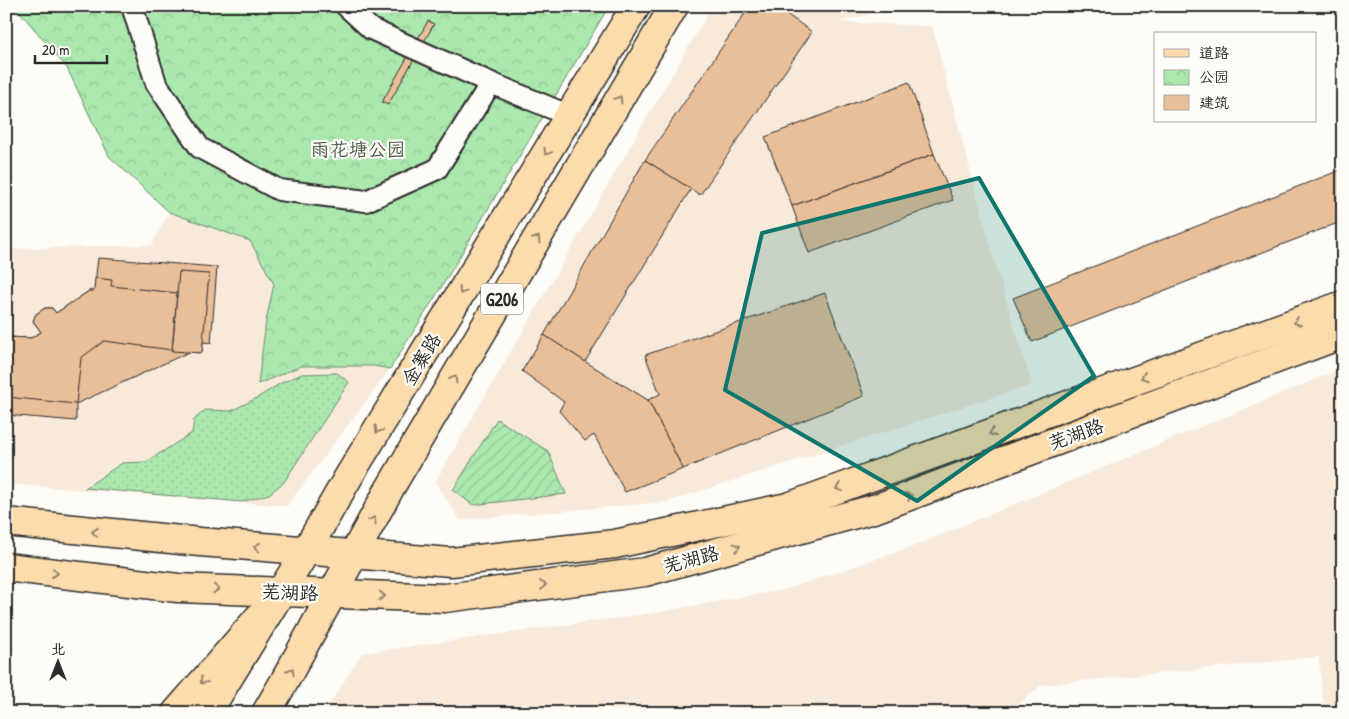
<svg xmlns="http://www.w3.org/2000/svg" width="1349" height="719" font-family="'Patrick Hand','LXGW WenKai TC',sans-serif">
<defs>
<pattern id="grass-dots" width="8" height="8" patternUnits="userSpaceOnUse" patternTransform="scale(1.25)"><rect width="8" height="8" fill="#abe8ae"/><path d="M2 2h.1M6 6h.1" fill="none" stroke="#93c796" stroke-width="1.8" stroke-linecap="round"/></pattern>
<pattern id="park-crowns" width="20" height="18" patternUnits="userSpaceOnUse" patternTransform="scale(1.25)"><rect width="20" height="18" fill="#abe8ae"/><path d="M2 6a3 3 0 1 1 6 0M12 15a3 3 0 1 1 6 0" fill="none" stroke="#93c796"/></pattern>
<pattern id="garden-furrows" width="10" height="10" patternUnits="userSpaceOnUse" patternTransform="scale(1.25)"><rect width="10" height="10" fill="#abe8ae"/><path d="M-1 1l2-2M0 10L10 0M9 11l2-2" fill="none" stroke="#93c796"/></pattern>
<pattern id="water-waves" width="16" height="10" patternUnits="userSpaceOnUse" patternTransform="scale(1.25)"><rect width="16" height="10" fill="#aed6f9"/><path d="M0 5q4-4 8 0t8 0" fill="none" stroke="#96b8d6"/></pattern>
</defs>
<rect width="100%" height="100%" fill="#fdfcf7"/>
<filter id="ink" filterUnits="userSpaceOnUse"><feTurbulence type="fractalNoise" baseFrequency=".02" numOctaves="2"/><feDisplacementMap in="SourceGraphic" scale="10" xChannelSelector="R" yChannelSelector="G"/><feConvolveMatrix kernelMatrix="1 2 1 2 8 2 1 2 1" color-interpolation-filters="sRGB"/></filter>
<g filter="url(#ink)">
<g fill="#f7eadb">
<polygon points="15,6 250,241 274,284 266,321 258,384 300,366 374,366 390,369 287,506 6,484 6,249 152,245 169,212 109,156 67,68"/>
<polygon points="712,6 905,6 838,22 932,26 995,263 1032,385 666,502 460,520 435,482"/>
<polygon points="1343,368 1343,713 1324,713 1319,657 1041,685 1009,713 324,713 362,653 654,613 786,589 909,548"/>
</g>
<polygon fill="url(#grass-dots)" stroke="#6b8a6c" points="337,373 349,382 284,482 269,494 242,502 85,488 122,463 146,462 192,433 194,420 205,410 231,411 257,398 281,383 302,374"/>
<polygon fill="url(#park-crowns)" stroke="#6b8a6c" points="15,6 609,6 447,278 390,369 374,366 301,366 258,384 266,321 274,284 250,241 169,212 109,156 67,68"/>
<polygon fill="url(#garden-furrows)" stroke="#6b8a6c" points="497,419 548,451 566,494 473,505 453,490"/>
<polygon fill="url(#water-waves)" stroke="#7a92a7" points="498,6 551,6 533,13"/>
<g fill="#e9bf99" stroke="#2b2b2b">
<polygon points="750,6 775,6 812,32 700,195 645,160"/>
<polygon points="428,21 434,24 388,105 382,102"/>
<polygon points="909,82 934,154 792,206 765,137"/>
<polygon points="934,154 953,200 809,253 792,206"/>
<polygon points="645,160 691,189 585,362 544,335"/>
<polygon points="1343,169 1343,221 1032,342 1013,298"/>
<polygon points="98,258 217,267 211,343 203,342 202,353 189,352 76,404 76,421 6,415 6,337 31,338 41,332 33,321 36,314 45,308 52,308 56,313 89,291 94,291"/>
<polygon points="179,272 209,274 202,353 172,351"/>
<polygon points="95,278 112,280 111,286 177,293 172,350 104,341 81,358 76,404 6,397 6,337 31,338 41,332 33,321 36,314 45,308 52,308 56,313 89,291 94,291"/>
<polygon points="825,293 864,396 683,469 648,400 660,394 645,355"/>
<polygon points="544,335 581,359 648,400 683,469 625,492 594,435 585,441 559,411 564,402 522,371"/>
</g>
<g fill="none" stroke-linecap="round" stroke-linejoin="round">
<g stroke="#2b2b2b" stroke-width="24">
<g id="minor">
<polyline points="132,6 156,83 200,148 279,190 366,201 437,169 491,83"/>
<polyline points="346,6 371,29 491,83 570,116"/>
</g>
</g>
<g stroke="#2b2b2b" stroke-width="31">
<g id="primary">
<polyline points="6,522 200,542 451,562 615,544 788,507 1343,305"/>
<polyline points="6,567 178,588 445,598 645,572 877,508 1343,334"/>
<polyline points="207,713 306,551 349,476 636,6"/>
<polyline points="266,713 284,682 390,488 674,6"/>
</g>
</g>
<g stroke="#2b2b2b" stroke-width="31">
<polyline id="trunk" points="176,713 281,592"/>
</g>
<use href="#minor" stroke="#fdfcf7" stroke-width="20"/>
<use href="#primary" stroke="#fcdcac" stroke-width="28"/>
<use href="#trunk" stroke="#fcdcac" stroke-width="28"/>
</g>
<defs><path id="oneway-chevron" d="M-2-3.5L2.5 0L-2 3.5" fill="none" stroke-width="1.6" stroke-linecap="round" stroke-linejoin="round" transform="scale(1.25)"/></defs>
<g stroke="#94846c">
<use href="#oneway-chevron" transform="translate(619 99) rotate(-59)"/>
<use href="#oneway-chevron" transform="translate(547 152) rotate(121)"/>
<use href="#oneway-chevron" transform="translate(537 239) rotate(-59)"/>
<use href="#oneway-chevron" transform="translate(462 291) rotate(121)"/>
<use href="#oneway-chevron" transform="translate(1297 322) rotate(160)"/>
<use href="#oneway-chevron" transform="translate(1144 377) rotate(160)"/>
<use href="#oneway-chevron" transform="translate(454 379) rotate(-59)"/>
<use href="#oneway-chevron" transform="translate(378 430) rotate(121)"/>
<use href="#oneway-chevron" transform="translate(992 433) rotate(160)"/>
<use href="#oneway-chevron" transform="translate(839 488) rotate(160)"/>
<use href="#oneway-chevron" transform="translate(909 496) rotate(-20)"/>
<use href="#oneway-chevron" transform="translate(373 520) rotate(-62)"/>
<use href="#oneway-chevron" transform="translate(95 532) rotate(-174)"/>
<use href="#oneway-chevron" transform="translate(257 547) rotate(-175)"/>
<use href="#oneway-chevron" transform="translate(737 547) rotate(-15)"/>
<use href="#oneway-chevron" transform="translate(55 573) rotate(7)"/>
<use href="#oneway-chevron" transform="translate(543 585) rotate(-8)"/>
<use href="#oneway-chevron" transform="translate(216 589) rotate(2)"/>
<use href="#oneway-chevron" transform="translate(382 596) rotate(2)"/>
<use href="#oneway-chevron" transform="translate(291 671) rotate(-61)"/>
<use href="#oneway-chevron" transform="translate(203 681) rotate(131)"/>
</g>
</g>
<path fill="#0f766e" fill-opacity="0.2" stroke="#0f766e" stroke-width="4" stroke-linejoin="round" d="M979,178L1094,376L917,501L725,390L762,233Z"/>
<g text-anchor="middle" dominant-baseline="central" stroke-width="4.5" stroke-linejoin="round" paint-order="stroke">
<rect fill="#fdfcf7" stroke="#6a6a68" stroke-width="1" x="481" y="283.5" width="42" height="31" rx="4"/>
<g font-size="18" font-weight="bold" fill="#2b2b2b">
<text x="502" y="299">G206</text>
</g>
<g font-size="19" fill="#4b5a4c" stroke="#fdfcf7">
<text x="358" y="149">雨花塘公园</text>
</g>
<g font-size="19" fill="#2b2b2b" stroke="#fdfcf7">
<text transform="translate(421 359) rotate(-59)">金寨路</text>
<text transform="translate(1076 434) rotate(-20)">芜湖路</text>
<text transform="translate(691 559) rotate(-15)">芜湖路</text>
<text transform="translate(290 592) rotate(2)">芜湖路</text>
</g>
</g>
<rect width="1349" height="719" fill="none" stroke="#fdfcf7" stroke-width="25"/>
<rect x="12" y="12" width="1324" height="694" fill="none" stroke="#2b2b2b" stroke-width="2" filter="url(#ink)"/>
<rect x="1154" y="32" width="162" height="90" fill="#fdfcf7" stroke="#a9a8a5"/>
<rect x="1164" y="49" width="25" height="8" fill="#fcdcac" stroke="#a9a8a5"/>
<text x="1199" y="58" font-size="15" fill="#2b2b2b">道路</text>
<rect x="1164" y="70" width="25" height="15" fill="url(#park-crowns)" stroke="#a9a8a5"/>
<text x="1199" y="82" font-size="15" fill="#2b2b2b">公园</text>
<rect x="1164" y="95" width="25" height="15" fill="#e9bf99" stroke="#a9a8a5"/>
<text x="1199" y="108" font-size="15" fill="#2b2b2b">建筑</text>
<g transform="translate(58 662)" stroke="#fdfcf7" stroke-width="4" paint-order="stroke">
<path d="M0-4L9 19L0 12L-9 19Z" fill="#2b2b2b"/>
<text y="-8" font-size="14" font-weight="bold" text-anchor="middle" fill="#2b2b2b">北</text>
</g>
<path d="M35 55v8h72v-8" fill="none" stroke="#2b2b2b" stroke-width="2.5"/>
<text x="42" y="55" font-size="15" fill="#2b2b2b" stroke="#fdfcf7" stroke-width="4" paint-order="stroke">20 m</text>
</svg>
